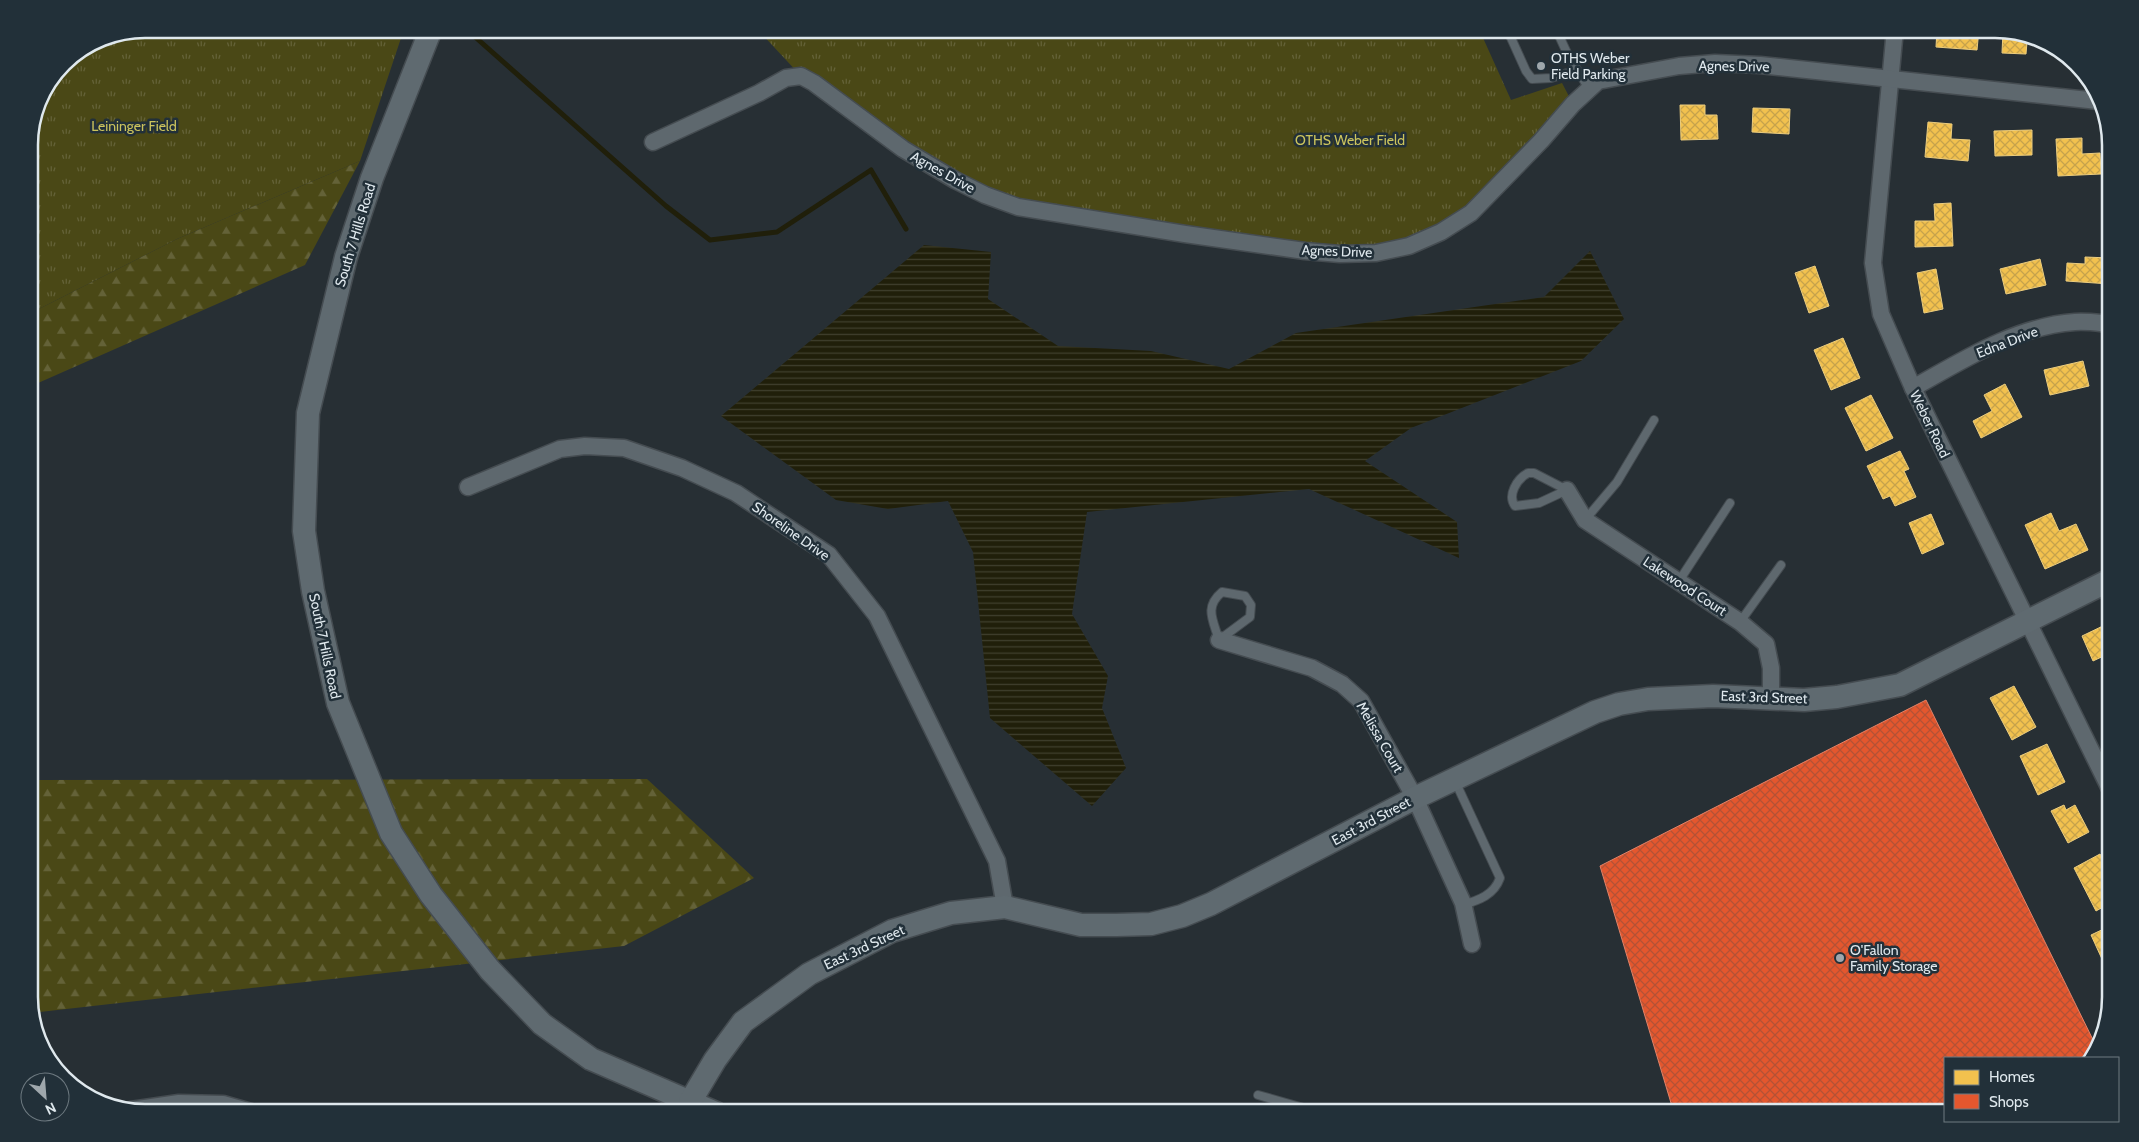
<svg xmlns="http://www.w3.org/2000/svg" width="2139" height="1142" font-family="Cabin,sans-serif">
<defs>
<pattern id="grass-tufts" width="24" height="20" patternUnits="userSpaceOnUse" patternTransform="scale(1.25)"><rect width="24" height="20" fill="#4a4816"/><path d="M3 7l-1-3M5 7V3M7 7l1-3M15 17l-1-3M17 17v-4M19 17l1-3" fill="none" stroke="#646238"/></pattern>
<pattern id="forest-firs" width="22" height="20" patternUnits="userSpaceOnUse" patternTransform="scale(1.25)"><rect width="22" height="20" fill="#4a4816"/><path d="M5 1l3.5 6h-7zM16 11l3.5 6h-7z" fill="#646238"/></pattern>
<pattern id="water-rules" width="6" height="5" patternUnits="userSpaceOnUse" patternTransform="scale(1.25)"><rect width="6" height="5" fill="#201f0a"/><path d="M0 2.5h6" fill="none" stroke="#40402e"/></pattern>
<pattern id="homes-cross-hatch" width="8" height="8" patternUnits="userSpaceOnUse" patternTransform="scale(1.25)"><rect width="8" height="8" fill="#f2c14e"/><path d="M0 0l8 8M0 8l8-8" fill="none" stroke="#c6a24c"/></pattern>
<pattern id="shops-cross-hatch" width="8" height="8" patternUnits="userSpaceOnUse" patternTransform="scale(1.25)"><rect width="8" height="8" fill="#e4572e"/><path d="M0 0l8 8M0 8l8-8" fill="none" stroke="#b45236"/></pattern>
</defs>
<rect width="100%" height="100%" fill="#272f34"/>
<g fill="url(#grass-tufts)">
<polygon points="144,29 404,29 360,161 177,239 29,314 29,137 38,100 63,62 100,37"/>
<polygon points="757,29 1479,29 1511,100 1562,83 1573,104 1441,232 1340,254 985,195 801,76"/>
</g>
<g fill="url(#forest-firs)">
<polygon points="360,161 305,265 29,387 29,314 177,239"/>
<polygon points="647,779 754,878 624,946 31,1013 29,1006 29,780"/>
</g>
<polygon fill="url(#water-rules)" points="924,245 991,252 988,299 1058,346 1151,351 1229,369 1296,333 1544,297 1590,251 1624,319 1581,361 1411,428 1365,461 1457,522 1459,558 1309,489 1087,512 1072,614 1108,676 1102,708 1126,768 1092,806 990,718 973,552 948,501 888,509 836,500 721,416"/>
<g fill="url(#homes-cross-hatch)" stroke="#eccd7e">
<polygon points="1813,29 1858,29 1858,35 1813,36"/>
<polygon points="1937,29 1979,29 1977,50 1936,47"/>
<polygon points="2003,31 2046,41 2047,43 2027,42 2026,54 2002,53"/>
<polygon points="1680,105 1705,105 1705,115 1717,115 1718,139 1681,140"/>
<polygon points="1753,108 1790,109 1789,134 1752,132"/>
<polygon points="1928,122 1952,124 1951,139 1970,140 1968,161 1925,157"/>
<polygon points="2032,130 2032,155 1995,156 1994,131"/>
<polygon points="2082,138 2082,154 2100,153 2101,174 2058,176 2056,139"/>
<polygon points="1951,203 1953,246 1915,247 1915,221 1935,221 1934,204"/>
<polygon points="2085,257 2110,258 2110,284 2066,281 2067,263 2085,264"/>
<polygon points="2040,259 2046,285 2006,294 2000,269"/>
<polygon points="1815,266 1829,306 1809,313 1795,273"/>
<polygon points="1936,269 1943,309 1924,313 1917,273"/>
<polygon points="1843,338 1860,378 1831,390 1814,350"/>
<polygon points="2083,361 2089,386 2050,395 2044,370"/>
<polygon points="2005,384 2022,417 1981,438 1973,421 1992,411 1984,395"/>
<polygon points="1871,395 1893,438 1866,451 1845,408"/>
<polygon points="1900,451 1909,469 1904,471 1916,497 1895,506 1890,496 1883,499 1867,466"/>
<polygon points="2051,513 2059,531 2076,524 2088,550 2045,569 2025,525"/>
<polygon points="1931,514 1944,544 1922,554 1909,523"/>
<polygon points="2107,624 2110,630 2110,653 2093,661 2082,636"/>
<polygon points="2014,686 2036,727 2012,740 1990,698"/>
<polygon points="2047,744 2065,782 2038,795 2020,756"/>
<polygon points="2064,805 2066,810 2075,805 2089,832 2068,843 2051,811"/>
<polygon points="2100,854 2110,873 2110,903 2096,911 2074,868"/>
<polygon points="2110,926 2110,969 2107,970 2091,935"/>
</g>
<polygon fill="url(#shops-cross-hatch)" stroke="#e28267" points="1926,700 2098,1050 2090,1058 1945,1058 1945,1113 1674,1113 1600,866"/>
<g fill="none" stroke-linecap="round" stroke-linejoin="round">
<polyline stroke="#201f0a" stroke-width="5" points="447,29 474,36 666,206 710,240 777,232 871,170 906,229"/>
<g stroke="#454c51" stroke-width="10">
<g id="lane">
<polyline points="1507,29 1526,71 1532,79 1551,78 1577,70"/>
<polyline points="1556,29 1567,53 1589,89"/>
<path d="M1528,473H1534L1567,490L1539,503L1515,506C1507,495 1517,479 1528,473Z"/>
<polyline points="1585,520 1617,482 1654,420"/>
<polyline points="1679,581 1730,503"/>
<path d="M1222,592L1245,596L1251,605L1250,617L1219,640C1213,620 1204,607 1222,592Z"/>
<polyline points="1740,622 1781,565"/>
<path d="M1455,781L1500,878C1494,895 1479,900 1463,905"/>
<polyline points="1258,1095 1321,1113"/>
</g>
</g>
<g stroke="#454c51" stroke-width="19">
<g id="street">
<polyline points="1895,29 1873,263 1881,314 1913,388 2110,789"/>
<polyline points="653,142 759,93 786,78 801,76 814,83 903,149 955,180 985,195 1018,207 1185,234 1305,251 1340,254 1376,253 1409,246 1441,232 1471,213 1541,141 1573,104 1598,81 1679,66 1715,63 1760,65 2098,101"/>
<path d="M1913,388C1963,360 2016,326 2075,322C2087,321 2099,323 2110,324"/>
<polyline points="468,487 560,449 585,446 624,448 682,468 736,493 829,555 877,616 997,861 1005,907"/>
<polyline points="1567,490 1585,520 1740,622 1766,644 1771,668 1771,698"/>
<polyline points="1219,640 1312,668 1342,684 1361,701 1415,798 1463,903 1472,944"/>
<polyline points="131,1110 179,1103 223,1104 255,1113"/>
</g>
</g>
<g stroke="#454c51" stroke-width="25">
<g id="secondary">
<polyline points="431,29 372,178 346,257 308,413 304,531 313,591 338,703 391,833 431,895 490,970 542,1024 591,1059 716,1113"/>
<polyline points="690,1102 715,1060 743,1022 809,974 892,931 951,913 1005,907 1081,925 1116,925 1151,924 1182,916 1211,904 1415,798 1595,712 1619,704 1648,699 1713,696 1804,700 1837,697 1900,685 2110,580"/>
</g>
</g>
<use href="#lane" stroke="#5e686e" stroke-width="8"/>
<use href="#street" stroke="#5e686e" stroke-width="16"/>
<use href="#secondary" stroke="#5f6a70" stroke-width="22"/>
</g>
<g fill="#9fa7ac" stroke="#223039" stroke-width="2">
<circle cx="1541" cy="66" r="5"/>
<circle cx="1840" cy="958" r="5"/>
</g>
<g text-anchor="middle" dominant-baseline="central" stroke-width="5" stroke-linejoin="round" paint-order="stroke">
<g font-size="14" fill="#dfe8ed" stroke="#223039" text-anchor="start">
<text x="1551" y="58">OTHS Weber<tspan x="1551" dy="16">Field Parking</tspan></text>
<text x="1850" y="950">O'Fallon<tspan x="1850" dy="16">Family Storage</tspan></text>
</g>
<g font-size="14" fill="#dfe8ed" stroke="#223039">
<text transform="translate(1734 66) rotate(1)">Agnes Drive</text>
<text transform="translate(943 172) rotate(29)">Agnes Drive</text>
<text transform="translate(355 235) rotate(-73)">South 7 Hills Road</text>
<text transform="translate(1337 251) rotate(2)">Agnes Drive</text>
<text transform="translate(2007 342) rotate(-21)">Edna Drive</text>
<text transform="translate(1930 424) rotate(64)">Weber Road</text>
<text transform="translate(791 531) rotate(35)">Shoreline Drive</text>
<text transform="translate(1685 586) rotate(33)">Lakewood Court</text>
<text transform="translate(325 646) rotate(78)">South 7 Hills Road</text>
<text transform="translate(1764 697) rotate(2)">East 3rd Street</text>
<text transform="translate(1380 737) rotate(60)">Melissa Court</text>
<text transform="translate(1371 821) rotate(-28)">East 3rd Street</text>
<text transform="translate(864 947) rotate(-25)">East 3rd Street</text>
</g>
<g font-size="14" fill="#ccc45d" stroke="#223039">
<text x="134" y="126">Leininger Field</text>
<text x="1350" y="140">OTHS Weber Field</text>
</g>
</g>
<path d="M0 0H2139V1142H0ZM145 38H1995A107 107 0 0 1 2102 145V997A107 107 0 0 1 1995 1104H145A107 107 0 0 1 38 997V145A107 107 0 0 1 145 38Z" fill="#223039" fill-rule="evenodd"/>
<path fill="none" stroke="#dfe8ed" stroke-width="2.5" d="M145 38H1995A107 107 0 0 1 2102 145V997A107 107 0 0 1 1995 1104H145A107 107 0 0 1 38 997V145A107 107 0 0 1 145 38Z"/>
<rect x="1944" y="1057" width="175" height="65" fill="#223039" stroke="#6e7a81"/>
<rect x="1954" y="1070" width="25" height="15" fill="#f2c14e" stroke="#6e7a81"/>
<text x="1989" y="1082" font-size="15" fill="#dfe8ed">Homes</text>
<rect x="1954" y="1094" width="25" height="15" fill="#e4572e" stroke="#6e7a81"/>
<text x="1989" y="1107" font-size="15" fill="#dfe8ed">Shops</text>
<g transform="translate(45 1097) rotate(154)"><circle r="24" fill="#223039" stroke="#6e7a81"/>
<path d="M0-4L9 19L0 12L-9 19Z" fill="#9fa7ac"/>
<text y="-8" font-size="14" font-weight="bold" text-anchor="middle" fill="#dfe8ed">N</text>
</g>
</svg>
